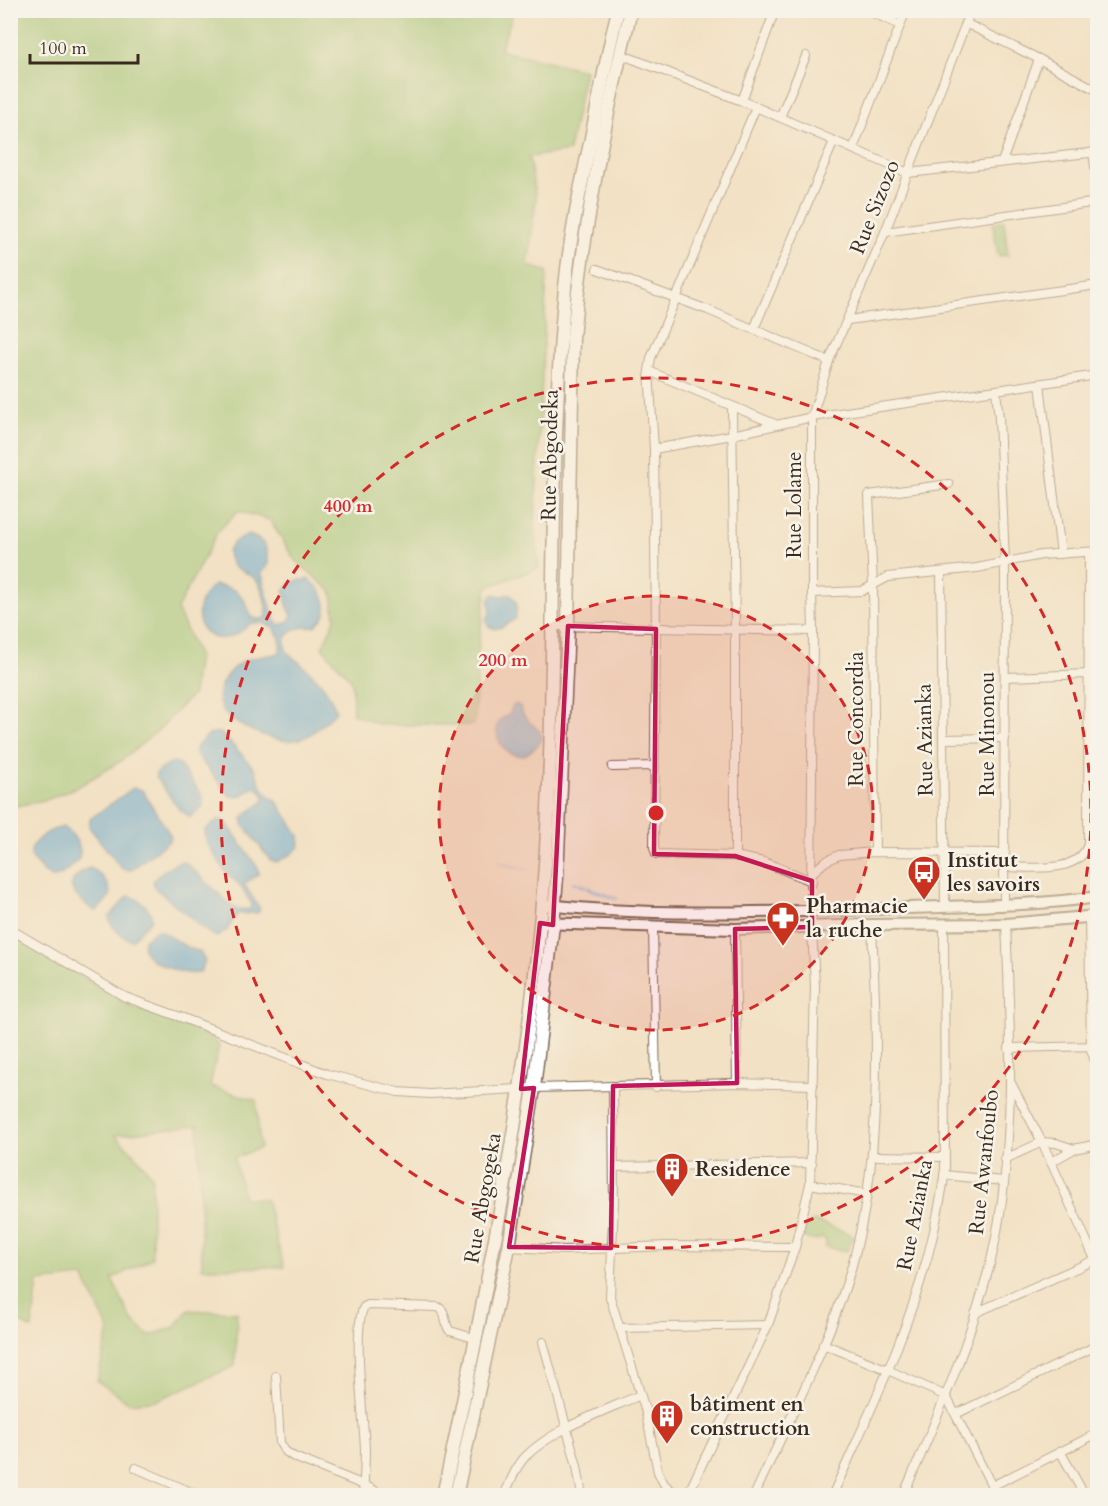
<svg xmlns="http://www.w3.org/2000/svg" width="1108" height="1506" font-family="Cardo,serif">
<rect width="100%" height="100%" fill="#f7f3e8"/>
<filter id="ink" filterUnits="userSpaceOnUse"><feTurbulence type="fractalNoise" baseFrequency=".0167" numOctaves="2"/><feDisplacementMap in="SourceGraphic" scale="12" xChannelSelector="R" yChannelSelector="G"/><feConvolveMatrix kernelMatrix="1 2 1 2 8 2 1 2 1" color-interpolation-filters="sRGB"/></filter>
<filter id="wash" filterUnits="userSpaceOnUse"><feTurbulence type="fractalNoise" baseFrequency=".008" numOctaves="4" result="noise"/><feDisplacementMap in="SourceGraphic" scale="24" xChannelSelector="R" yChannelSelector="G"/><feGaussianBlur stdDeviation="1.35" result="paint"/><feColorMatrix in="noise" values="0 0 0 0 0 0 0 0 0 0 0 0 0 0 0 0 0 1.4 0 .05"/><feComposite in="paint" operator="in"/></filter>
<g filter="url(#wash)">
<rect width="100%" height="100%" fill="#f2e1c5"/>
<g fill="#96c676" stroke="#68784a" stroke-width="1.5">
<polygon points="10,11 514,11 500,50 585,70 569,151 529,157 536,199 528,266 547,271 535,525 539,568 487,587 479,641 474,725 381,725 353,714 352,681 322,647 335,619 332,592 294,559 270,520 238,511 218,531 177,609 198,655 193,694 161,728 121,761 81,785 49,799 17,806 10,794"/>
<polygon points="1004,221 1008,255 998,256 993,223"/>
<polygon points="10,933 129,1005 204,1033 219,1045 210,1086 256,1100 260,1148 234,1158 244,1198 266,1199 284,1267 202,1268 198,1125 115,1135 135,1155 152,1176 152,1258 112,1279 131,1319 149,1336 175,1327 188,1310 237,1312 235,1366 157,1400 130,1403 97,1381 109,1330 83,1277 38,1282 32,1329 11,1318"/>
<path d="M814,1221L848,1233L853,1237L847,1251L826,1247V1240L822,1238C815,1241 807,1240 801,1235L802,1228Z"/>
</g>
<g fill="#5da5d4" stroke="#4c6879" stroke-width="1.5">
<path d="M248,535C265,539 269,550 268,566L262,573C263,583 273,616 278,625L287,623L292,616L287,605L284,590L295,581L309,579C319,587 330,600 325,614C324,618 318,623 315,626C301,627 292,627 285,640L286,651C308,671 327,682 336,711C325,722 312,737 296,740C279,744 236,727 225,713C209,695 226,670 244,661C254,656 269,656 280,653V638L273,627L262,623H251C208,665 179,611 214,585C238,587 244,595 252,618L261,619L267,617C266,605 264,588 256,580C242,565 230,576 228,550L235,541Z"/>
<path d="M494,594L502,596L510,594C520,604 516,605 516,618L502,627L495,629L488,626L486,619L491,612C489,604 487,599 494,594Z"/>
<path d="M516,704L520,706C523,730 566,730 523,756C519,755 513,755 509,753C499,747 492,728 501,719C503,717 507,716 510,714L512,707Z"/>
<path d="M217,732L222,734L255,769L261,786L269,796L276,800L299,835L300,846L292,854L277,862L270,860L243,824C241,809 260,810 265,798L258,788H252L241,796H230L195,753C196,743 208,734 217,732Z"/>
<polygon points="172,762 178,763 202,795 203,807 190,817 180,810 156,778 156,773"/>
<polygon points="133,788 142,790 171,836 169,841 131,870 122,869 89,827 90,819"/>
<path d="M218,820L226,822L258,868L259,874L244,884L260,909L258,913L237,914L227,930L217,937L206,931L155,888L153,881C160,872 173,862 185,862L235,909H250L252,905L239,884L227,874L206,842L205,830Z"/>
<path d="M63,827C71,831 84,847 79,858C77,863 70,867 66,871C62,874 59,877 53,877C47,876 42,871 38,866C18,848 45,831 63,827Z"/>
<path d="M90,868C100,872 111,885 110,896L97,911L93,910C82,901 62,890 77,876C81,872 84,869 90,868Z"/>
<path d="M128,896C138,897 152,909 152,919L132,940C122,938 110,927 109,917Z"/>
<path d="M157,930L163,932L185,946L200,952L205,961L200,972C189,978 154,964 146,954C143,950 143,945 144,940Z"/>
</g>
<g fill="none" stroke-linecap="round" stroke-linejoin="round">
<g stroke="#5da5d4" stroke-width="2">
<polyline points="500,863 527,869"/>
<polyline points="573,882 617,899"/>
</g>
</g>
</g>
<g filter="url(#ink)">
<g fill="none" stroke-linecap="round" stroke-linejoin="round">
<g stroke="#7b6a58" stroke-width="10">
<g id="street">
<polyline points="867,10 900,25"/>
<polyline points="965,23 1039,59 1098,91"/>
<polyline points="620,54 742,101 908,173 1098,152"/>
<polyline points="742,101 775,10"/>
<polyline points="756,107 651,358 649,371 654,449 656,629 654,847 656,854 735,856 764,862 812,881"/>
<polyline points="780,117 806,56"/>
<polyline points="853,149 906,10"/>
<polyline points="1093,152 1098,189"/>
<polyline points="1002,162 1039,59"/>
<polyline points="885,232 1098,202"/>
<polyline points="597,269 708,310 829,361"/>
<polyline points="848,320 1098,285"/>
<polyline points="754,329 834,141"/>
<polyline points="649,371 775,424"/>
<polyline points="1040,384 1061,554"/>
<polyline points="996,391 999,418 1005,563 1004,905"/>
<polyline points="732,407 735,630 735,856"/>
<polyline points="654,449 732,435 812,417 1098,375"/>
<polyline points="941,573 945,906"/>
<polyline points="812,593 812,417 829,361 885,232 971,10"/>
<polyline points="553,626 813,631 812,593 862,591 888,577 977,568 1041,555 1098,551"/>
<polyline points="1006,677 1089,674"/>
<polyline points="943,739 1005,738"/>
<polyline points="612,767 655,766"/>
<polyline points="875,852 873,586 869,495 949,484"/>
<path d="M1005,867C1030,867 1079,875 1088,844L1089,552"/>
<polyline points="812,873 826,861 839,855 875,852 1005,853"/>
<polyline points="1089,918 1091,1050 1098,1068"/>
<polyline points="653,927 656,1087"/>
<polyline points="10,929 125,997 183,1018 327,1074 398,1092 430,1094 534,1088 737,1083 813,1085"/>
<polyline points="735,929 737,1083"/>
<polyline points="1009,1048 1098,1046"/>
<polyline points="1011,1083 1042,1142 1098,1266"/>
<polyline points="613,1086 614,1202 610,1297 645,1409 658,1472 664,1484 678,1496"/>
<polyline points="872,1156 945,1157"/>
<polyline points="1005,1159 1042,1142 1056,1143 1074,1149 1098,1144"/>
<polyline points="1051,1162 1074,1149"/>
<polyline points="614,1167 812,1163"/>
<polyline points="944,1175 1003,1181"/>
<polyline points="810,1184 867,1194"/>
<polyline points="509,1247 565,1250 667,1246 795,1247"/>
<polyline points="975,1313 1095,1260"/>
<polyline points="619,1328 768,1325"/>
<polyline points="543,1342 577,1466 582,1496"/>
<polyline points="823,1344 888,1370 946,1396 997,1496"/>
<polyline points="276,1376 280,1443 285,1451 294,1457 364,1485 385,1496"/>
<polyline points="956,1414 1098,1345"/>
<polyline points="1060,1451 1085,1496"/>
<polyline points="136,1468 200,1496"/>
<polyline points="992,1486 1098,1433"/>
<path d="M363,1496C364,1480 365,1465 365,1449C364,1422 352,1327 364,1307L368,1305L438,1307C448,1312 443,1323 450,1331L477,1339"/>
<path d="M504,1496C510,1482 516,1466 526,1456C554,1428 605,1411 640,1395"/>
<polyline points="687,1496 768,1325 795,1247 810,1184 815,986 811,911 813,631"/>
<path d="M754,1496C787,1423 829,1345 851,1269C883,1157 877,1040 872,925"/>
<path d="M832,1496C871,1409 913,1324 934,1231C938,1210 943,1190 945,1168L944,924"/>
<path d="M903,1496C937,1418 972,1339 992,1256C1016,1151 1011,1031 1006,924"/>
</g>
</g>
<g stroke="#7b6a58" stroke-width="14">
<g id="secondary">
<path d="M548,905C656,917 766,912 875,909C949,906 1024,907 1098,897"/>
<polyline points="540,923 735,929 872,925 1006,924 1098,916"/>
</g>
</g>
<g stroke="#7b6a58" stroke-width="15">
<g id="primary">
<path d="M443,1496C487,1291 528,1087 544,879C558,686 547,492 564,299C568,247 579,194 590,143C599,99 607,54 618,10"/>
<path d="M456,1496L509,1247L534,1088L553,925L557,877L568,626L573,338C583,228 605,118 631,10"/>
</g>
</g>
<use href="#street" stroke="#fff" stroke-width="8"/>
<use href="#secondary" stroke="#fff" stroke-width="10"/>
<use href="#primary" stroke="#fff" stroke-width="12"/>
</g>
</g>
<path d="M0 0H1108V1506H0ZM568,626L656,629L654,854L735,856L812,881V927L735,929L737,1083L613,1086L611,1248L509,1247L534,1088L521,1089L540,923L553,925Z" fill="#f2e1c5" fill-opacity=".55" fill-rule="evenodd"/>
<path fill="none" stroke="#c2185b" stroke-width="4.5" stroke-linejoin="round" d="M568,626L656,629L654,854L735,856L812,881V927L735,929L737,1083L613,1086L611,1248L509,1247L534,1088L521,1089L540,923L553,925Z"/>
<circle cx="656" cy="813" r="217" fill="#d62828" fill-opacity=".12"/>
<g fill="none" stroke="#d62828" stroke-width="3" stroke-dasharray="10 8">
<circle cx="656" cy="813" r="217"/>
<circle cx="656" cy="813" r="435"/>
</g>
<defs>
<g id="bus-pin" transform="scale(1.725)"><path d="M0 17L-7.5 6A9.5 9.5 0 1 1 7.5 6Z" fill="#c8321e" stroke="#f7f3e8"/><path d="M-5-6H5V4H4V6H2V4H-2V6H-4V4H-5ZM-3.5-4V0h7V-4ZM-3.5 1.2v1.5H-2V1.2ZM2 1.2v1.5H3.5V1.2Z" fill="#fff"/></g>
<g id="pharmacy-pin" transform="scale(1.725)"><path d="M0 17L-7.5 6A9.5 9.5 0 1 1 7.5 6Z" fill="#c8321e" stroke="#f7f3e8"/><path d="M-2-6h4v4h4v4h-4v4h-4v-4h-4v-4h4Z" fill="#fff"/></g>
<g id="building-pin" transform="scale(1.725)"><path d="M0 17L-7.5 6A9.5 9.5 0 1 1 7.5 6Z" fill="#c8321e" stroke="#f7f3e8"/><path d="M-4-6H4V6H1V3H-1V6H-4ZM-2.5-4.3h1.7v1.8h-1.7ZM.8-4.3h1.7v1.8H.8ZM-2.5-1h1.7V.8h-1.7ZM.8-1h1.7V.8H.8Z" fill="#fff"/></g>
</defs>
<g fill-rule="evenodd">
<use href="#bus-pin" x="924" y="872"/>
<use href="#pharmacy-pin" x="783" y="918"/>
<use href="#building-pin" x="672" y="1169"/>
<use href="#building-pin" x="667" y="1416"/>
</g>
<g text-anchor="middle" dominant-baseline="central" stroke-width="5" stroke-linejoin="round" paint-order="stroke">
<g font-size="21" fill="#3b2a1e" stroke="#f7f3e8">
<text transform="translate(875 207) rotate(-68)">Rue Sizozo</text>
<text transform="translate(550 455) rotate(-89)">Rue Abgodeka</text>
<text transform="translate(794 505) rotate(-90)">Rue Lolame</text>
<text transform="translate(856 719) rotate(-90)">Rue Concordia</text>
<text transform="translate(987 734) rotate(-90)">Rue Minonou</text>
<text transform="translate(925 740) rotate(-91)">Rue Azianka</text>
<text transform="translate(984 1162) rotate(-84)">Rue Awanfoubo</text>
<text transform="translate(483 1198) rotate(-80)">Rue Abgogeka</text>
<text transform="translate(915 1215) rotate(-79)">Rue Azianka</text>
</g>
<g font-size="21" font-weight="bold" fill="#3b2a1e" stroke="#f7f3e8" text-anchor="start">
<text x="947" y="860">Institut<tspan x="947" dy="24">les savoirs</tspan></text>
<text x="806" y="906">Pharmacie<tspan x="806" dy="24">la ruche</tspan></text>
<text x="695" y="1169">Residence</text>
<text x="690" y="1404">bâtiment en<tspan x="690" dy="24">construction</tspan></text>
</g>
</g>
<circle cx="656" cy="813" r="9" fill="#d62828" stroke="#f7f3e8" stroke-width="3"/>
<g font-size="18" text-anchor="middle" font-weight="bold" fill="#d62828" stroke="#f7f3e8" stroke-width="5" stroke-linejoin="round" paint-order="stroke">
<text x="348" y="512">400 m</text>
<text x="503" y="666">200 m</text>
</g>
<rect width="1108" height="1506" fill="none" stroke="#f7f3e8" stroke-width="36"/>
<path d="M30 54v9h108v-9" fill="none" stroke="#3b2a1e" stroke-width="3"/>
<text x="39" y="54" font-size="18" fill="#3b2a1e" stroke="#f7f3e8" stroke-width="4.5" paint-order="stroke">100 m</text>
</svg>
